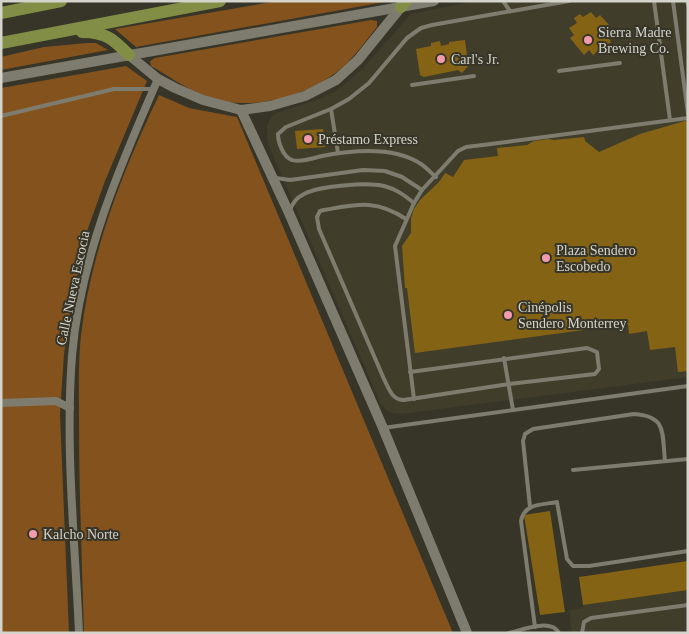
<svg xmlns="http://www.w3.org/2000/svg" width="689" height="634" font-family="Georgia,serif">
<rect width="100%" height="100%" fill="#363528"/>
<g fill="#403e2b">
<polygon points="475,1 688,1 688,377 401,414 389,412 381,404 269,146 267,138 267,126 272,116 277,113 319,99 334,92 347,82 365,66 411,14"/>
<polygon points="688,590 688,633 572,633 569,610 583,608 583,605"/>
</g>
<g fill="#83521d">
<polygon points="278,1 390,1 136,47 115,29"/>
<path d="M371,20L377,21V27C367,39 358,52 347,63C313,96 250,114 205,96C186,89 169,76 151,66L150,61L155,58Z"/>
<polygon points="87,43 96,43 108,50 1,70 1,57 44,47"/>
<polygon points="126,66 147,81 105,181 86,234 72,301 64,354 60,414 69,633 1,633 1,88"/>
<path d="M159,95L189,108L237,117L453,633H84C82,562 79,492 79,421C79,393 78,363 81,335C91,251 123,170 159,95Z"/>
</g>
<g fill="#856315">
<polygon points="591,12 596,18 600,15 609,25 603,29 611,42 593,55 589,50 584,55 570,38 574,35 569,28 577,23 574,18 580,14 583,17"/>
<polygon points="465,40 467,56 464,56 465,62 469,65 462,73 458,70 424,77 420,75 416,49 431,46 431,43 440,41 441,46 449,44 449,42"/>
<polygon points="688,120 688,371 678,372 675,347 650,350 647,331 629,334 628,324 415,353 407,288 405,288 402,246 411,233 411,218 414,209 420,200 439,182 445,173 453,177 464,160 498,156 497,148 527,145 534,141 548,139 554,140 584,137 585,141 599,152 640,134"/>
<polygon points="323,129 325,147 297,149 295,131"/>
<polygon points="550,511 565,612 540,615 524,515"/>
<polygon points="688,561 688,590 583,605 579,577"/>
</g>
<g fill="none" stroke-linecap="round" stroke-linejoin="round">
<g stroke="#7e7c6e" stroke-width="4">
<polyline points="503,1 510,11"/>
<polyline points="654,1 670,120"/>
<polyline points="673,1 688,114"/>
<polyline points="687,1 688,5"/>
<polyline points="559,71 620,63"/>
<polyline points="412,85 474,76"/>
<polyline points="331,109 338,153"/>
<polyline points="1,116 114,89 153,89"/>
<path d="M436,177C431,173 427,168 421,164C394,146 353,150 322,156C314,158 300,163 292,160C283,157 278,142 278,134L286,127L331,109L349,99L369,83L407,38L421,28L432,25L569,1"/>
<polyline points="276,178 290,180 363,170 385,171 402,177 422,190"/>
<path d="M290,211C292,203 296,198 304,194C318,186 368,182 384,186C396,189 404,195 414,203"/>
<path d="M406,219C376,199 358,204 324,210L320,211L317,217L319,229L384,379C389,389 392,400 404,400L509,384L595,374L599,369L597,352L587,348L410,372"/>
<polyline points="504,358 513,410"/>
<polyline points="414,399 395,246 414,203 422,190 458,151 466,147 483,145 688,118"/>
<polyline points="383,428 688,386"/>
<polyline points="573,470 688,459"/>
<path d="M530,507L523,441L525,434L533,429L634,414C667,416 662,433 665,461"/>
<path d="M535,627L521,521C524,503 542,505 557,502L567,559L573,566H589L688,551"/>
<path d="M509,633C522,630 551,618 559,633"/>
<polyline points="582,633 584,622 591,618 688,605"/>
</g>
<g stroke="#7e7c6e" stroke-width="8">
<polyline points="1,403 56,401 70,408"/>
<path d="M79,633C75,541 65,448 72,356C80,258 119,168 158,79"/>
</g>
<g stroke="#7e7c6e" stroke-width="10">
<polyline points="129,55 158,79 175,88 203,100 241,110 270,106 305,96 336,80 358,60 401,7"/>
<polyline points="1,78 434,1"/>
<polyline points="241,110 289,213 383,428 467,633"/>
</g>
<g stroke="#828e46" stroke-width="12">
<polyline points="401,7 406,1"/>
<polyline points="1,13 61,1"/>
<path d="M82,32C106,32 113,39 129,55"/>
<polyline points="1,43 220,1"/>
</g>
</g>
<g fill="#f39aab" stroke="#363528" stroke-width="2">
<circle cx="588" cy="40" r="5"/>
<circle cx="441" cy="59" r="5"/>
<circle cx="308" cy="139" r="5"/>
<circle cx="546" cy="258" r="5"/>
<circle cx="508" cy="315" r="5"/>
<circle cx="33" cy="534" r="5"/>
</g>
<g text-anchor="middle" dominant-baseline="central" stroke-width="4" stroke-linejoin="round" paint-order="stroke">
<g font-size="14" fill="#d4d4cc" stroke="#363528" text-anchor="start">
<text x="598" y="32">Sierra Madre<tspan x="598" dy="16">Brewing Co.</tspan></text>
<text x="451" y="59">Carl's Jr.</text>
<text x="318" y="139">Préstamo Express</text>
<text x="556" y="250">Plaza Sendero<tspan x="556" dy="16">Escobedo</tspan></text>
<text x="518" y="307">Cinépolis<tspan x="518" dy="16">Sendero Monterrey</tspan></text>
<text x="43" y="534">Kalcho Norte</text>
</g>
<g font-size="14" fill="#d4d4cc" stroke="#363528">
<text transform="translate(73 288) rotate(-78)">Calle Nueva Escocia</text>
</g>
</g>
<rect width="689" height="634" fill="none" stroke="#d4d4cc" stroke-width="5"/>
</svg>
